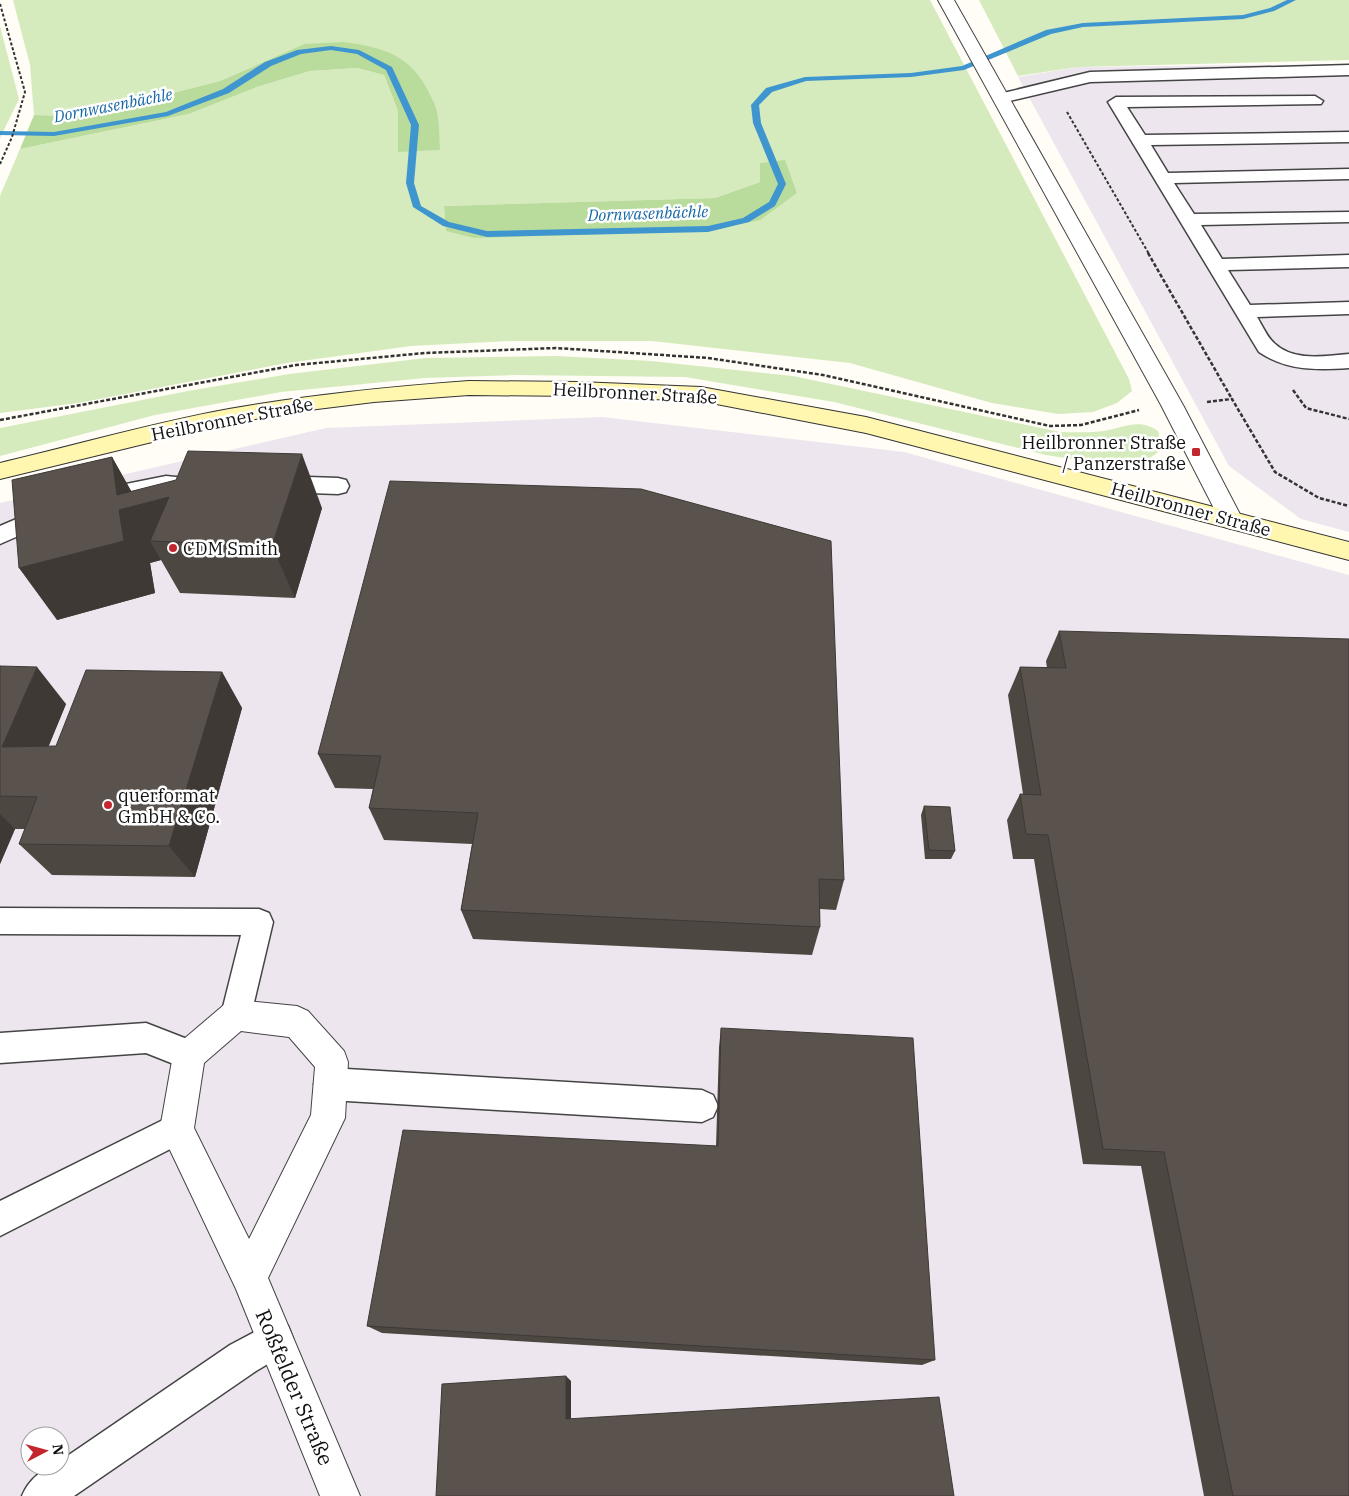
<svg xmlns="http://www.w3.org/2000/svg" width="1349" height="1496" font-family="'IBM Plex Serif',serif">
<rect width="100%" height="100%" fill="#fffdf5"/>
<g fill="#eee6ef" fill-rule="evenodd">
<polygon points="1349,64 1349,532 1301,519 1229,466 1018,77 1079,67"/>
<path d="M602,417L904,452L1349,575V1496H0V503L326,428ZM30,1436H60V1466H30Z"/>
</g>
<g fill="#d5ebbd" fill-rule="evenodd">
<path d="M13,0H930L1129,379L1132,391L1117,403L1093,412L1058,414L992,403L850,363L652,341H511L411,346L287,363L78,403L0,413V196L20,149L189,114L257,87L310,71L357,68L384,75L398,111V152L415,73L304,44L220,81L117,107L68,116L34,115L30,65ZM784,161L797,193L446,231L444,206L715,198L760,182V163Z"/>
<polygon points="979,0 1349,0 1349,60 1078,67 1018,76"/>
<polygon points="0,26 19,99 0,138"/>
<path d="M556,356L651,361L793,376L1060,432C1074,432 1090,433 1104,431C1125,427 1139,418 1158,431L1162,449L1142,464L1111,465L1046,455L834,402L685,377L514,375L425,378L281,392L155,415L0,456V428L188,391L289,374L426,358Z"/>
</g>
<g fill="#b9dc9c">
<path d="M344,42C390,48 415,58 434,103C440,116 439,136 440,150L398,152V111L384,75L357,68L310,71L257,87L189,114L20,149L34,115L68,116L117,107L220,81L304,44Z"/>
<polygon points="785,160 797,193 760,220 708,231 474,238 446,231 444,206 715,198 760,182 760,163"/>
</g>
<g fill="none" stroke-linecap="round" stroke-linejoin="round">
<polygon fill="#3f96cf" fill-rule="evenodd" points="1287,0 1296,0 1274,11 1243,19 1083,27 1051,34 964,70 911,77 806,81 772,92 759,105 761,123 786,184 775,206 749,222 708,232 487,237 443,226 413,207 406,183 411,125 386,70 357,54 331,50 301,54 271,66 229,93 168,116 54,136 0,135 0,131 54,132 166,112 223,89 265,62 297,50 331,46 359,50 392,67 419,125 414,183 421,206 449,222 487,231 708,226 743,218 769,202 778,184 753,123 751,105 766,88 805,77 911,73 962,66 1046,30 1083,23 1243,15 1270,8"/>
<g stroke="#444" stroke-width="3">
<g id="lane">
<polygon points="1349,65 1349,75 1090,82 1001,103 993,98 995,95 1090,72"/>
<path d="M1315,96L1323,101L1321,104L1127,107L1145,135L1349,132V142L1151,145L1168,173L1349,169V179L1174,183L1194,214L1349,212V222L1201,225L1222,259L1349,255V267L1228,270L1250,305L1349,302V314L1257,317C1262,325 1267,337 1274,343C1294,362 1325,356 1349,354V368C1316,370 1287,371 1259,352L1108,102L1116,97Z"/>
<polygon points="166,476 186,478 189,484 186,490 96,506 88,504 85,498 88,492 96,490"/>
<polygon points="279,476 338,478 346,480 349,486 346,492 338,494 279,492 271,490 268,484 271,478"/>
<polygon points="49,505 57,507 60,513 57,519 0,544 0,526"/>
<polygon points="0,908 259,909 269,913 273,922 251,1015 247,1025 236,1030 225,1025 221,1015 241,935 0,934"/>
<polygon points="146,1023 200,1044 205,1055 200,1066 189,1070 146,1053 0,1063 0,1033"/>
<polygon points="330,1068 702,1090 713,1095 718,1106 713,1117 702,1122 330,1100 319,1095 314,1084 319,1073"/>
<polygon points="177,1113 188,1118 193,1129 188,1140 0,1236 0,1201"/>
<path d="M275,1321L288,1326L293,1339L288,1352L256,1371L74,1496H22C28,1481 43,1466 60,1466V1461L230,1345Z"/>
</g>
</g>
<g stroke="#444" stroke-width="2">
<g id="street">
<polygon points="938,0 954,0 1183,405 1243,520 1239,526 1231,529 1223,526 1161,405"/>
<path d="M236,1000L297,1006L308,1011L344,1051L348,1062L345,1118L268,1278L360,1496H320L236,1289L160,1129L173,1055L178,1044L225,1004ZM241,1031L289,1037L315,1067L311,1115L249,1239L194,1128L204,1063Z"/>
</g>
</g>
<g stroke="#333" stroke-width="2">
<path id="secondary" d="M469,381L578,382L701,387L866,417L1349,542V560L866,433L701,401L578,396L469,395L374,402L301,411L226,424L0,479V463C76,445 152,423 229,409C308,395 388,387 469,381Z"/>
</g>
<g stroke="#333" stroke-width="2" stroke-dasharray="3 2" stroke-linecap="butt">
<polyline points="0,4 25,92 12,137 0,164"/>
<polyline points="1067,112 1149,254"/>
</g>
<g stroke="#333" stroke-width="2.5" stroke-dasharray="4 2" stroke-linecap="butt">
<polyline points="1148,253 1232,399"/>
<polyline points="1293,390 1306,408 1349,419"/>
<polyline points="1207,402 1232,399 1275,472 1319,498 1349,506"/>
<polyline points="0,420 296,365 425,353 556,348 708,358 823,375 1050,426 1081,425 1139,410"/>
</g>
<use href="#lane" fill="#fff" fill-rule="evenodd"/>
<use href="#street" fill="#fff" fill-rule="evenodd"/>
<use href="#secondary" fill="#fff6b0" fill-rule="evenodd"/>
</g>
<g fill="#4d4742">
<polygon points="112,457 131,491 322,508 295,598 180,593 161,560 150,563 155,593 57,620"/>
<polygon points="641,489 844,880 836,910 820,909 820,927 812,955 473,939 461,910 472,844 384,840 369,808 373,789 335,788 318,754"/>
<polygon points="1059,631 1349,1496 1204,1496 1141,1166 1083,1164 1034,859 1013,859 1007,820 1020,794 1023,794 1008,695 1020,667 1047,668 1046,661"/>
<polygon points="0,666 66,704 48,747 56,746 222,672 242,708 195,877 52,875 19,844 25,829 15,829 0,864"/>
<polygon points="924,806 955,851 951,859 925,859 921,815"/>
<polygon points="721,1028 935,1360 922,1365 382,1333 367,1326 716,1146 719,1047"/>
</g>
<g fill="#3f3936">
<polygon points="302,454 322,508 295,598 272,546"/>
<polygon points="112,457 139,505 169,497 150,541 161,560 150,563 155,593 57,620 19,568 117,495"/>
<polygon points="37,667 66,704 34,782 2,747"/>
<polygon points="222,672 242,708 195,877 169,846"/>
<polygon points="0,814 15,829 0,864"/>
<polygon points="566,1376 571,1381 571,1422 566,1419"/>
</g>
<g fill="#5a524d" stroke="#3f3936">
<polygon points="188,451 302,454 272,546 150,541 169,497 119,510 124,541 19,568 12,480 112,457 117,495 176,480"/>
<polygon points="390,481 641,489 831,541 844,880 819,879 820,927 461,910 478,813 369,808 381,756 318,754"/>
<polygon points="1059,631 1349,639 1349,1496 1233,1496 1164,1152 1103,1149 1048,835 1026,834 1020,794 1041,795 1020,667 1066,668"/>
<polygon points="0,666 37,667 2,747 56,746 86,670 222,672 169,846 19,844 37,797 0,796"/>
<polygon points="924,806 950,807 955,851 929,850"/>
<polygon points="721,1028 913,1038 935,1360 367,1326 403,1130 718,1146"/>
<polygon points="566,1376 566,1419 939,1397 954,1496 436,1496 442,1384"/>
</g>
<g fill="#c4262e" stroke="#fff" stroke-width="2">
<rect x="1191" y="447" width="10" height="10" rx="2.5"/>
<circle cx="173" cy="548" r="5"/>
<circle cx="108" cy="805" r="5"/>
</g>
<g text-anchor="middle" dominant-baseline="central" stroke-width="5" stroke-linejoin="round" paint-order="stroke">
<g font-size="16" font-style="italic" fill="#1768a6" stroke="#fff">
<text transform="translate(113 105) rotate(-11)">Dornwasenbächle</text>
<text transform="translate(648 213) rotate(-2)">Dornwasenbächle</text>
</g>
<g font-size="18" fill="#111" stroke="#fff">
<text transform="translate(635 393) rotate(3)">Heilbronner Straße</text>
<text transform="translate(232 419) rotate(-11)">Heilbronner Straße</text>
<text transform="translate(1191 509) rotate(15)">Heilbronner Straße</text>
</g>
<g font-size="18" fill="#111" stroke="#fff" text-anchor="start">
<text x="1186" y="442" text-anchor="end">Heilbronner Straße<tspan x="1186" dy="21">/ Panzerstraße</tspan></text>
<text x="183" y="548">CDM Smith</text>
<text x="118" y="795">querformat<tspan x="118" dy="21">GmbH &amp; Co.</tspan></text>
</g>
<g font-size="21" fill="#111" stroke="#fff">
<text transform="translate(295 1387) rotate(67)">Roßfelder Straße</text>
</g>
</g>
<g transform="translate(45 1451) rotate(84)"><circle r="24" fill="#ffffff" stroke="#a0a0a0"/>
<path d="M0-4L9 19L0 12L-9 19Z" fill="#c4262e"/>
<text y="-8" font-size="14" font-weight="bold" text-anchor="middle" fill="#111111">N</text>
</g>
</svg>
